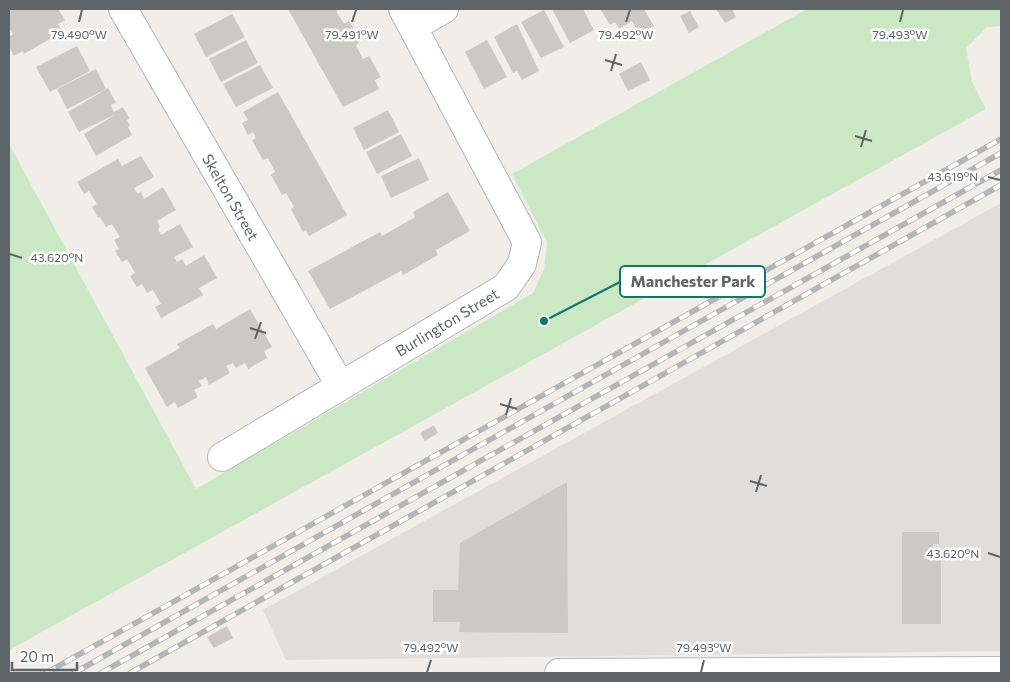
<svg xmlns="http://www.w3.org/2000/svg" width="1010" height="682" font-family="Commissioner,sans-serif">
<rect width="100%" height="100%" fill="#f1ede8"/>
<polygon fill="#e0ddda" points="1001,203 1001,651 286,660 263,610"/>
<polygon fill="#cbe8c5" points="807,9 1001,9 1001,26 987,27 966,48 972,82 986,109 9,650 9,144 196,489 533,293 544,269 547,242 512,174"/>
<g fill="#ccc8c4">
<polygon points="9,9 58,9 65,20 58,24 62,32 24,54 23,51 14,56 9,46 9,37 13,34 9,28"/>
<polygon points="288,9 340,9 336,11 344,24 349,21 361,41 356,45 363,59 369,56 381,77 375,80 379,89 343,107"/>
<polygon points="552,9 583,9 594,30 570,43"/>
<polygon points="644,9 654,26 640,34 632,21 619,29 615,22 610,25 601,10"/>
<polygon points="716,9 732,9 736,17 725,23"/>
<polygon points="544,10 564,47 541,58 521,22"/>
<polygon points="690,11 699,27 689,33 680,16"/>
<polygon points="232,14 245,37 206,57 194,34"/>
<polygon points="517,24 539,71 522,80 517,71 513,73 494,37"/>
<polygon points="246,40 258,63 221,82 209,59"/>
<polygon points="487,40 507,77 484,89 465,52"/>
<polygon points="77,46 90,71 50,92 36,67"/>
<polygon points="641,62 650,80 628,91 619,74"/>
<polygon points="260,65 273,88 236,107 223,84"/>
<polygon points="96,69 106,89 67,109 57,89"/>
<polygon points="108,88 116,103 111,105 114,112 123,107 129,118 127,120 130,125 128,127 132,135 96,156 84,134 116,114 79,132 68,112"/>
<polygon points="278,92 347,215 309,236 306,230 303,232 291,209 294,207 286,193 282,195 271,175 275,172 268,158 263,160 252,140 256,138 253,132 248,135 242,123 248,120 243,112"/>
<polygon points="388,110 399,132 364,150 353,128"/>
<polygon points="401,134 412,156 377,174 366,152"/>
<polygon points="141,156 154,177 134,188 138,194 141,192 144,199 163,187 176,210 157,221 160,227 158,229 161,235 180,224 193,247 174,257 177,262 182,259 186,266 204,255 217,278 199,288 203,295 161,318 155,307 161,304 153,290 147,293 142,284 137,287 130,276 135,273 127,259 122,262 115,251 119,249 114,240 120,237 112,224 106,227 100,217 98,218 92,207 97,204 89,191 84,194 77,182 118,159 122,166"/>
<polygon points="419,158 429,180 391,198 381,176"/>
<polygon points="448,192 470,231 436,250 438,255 403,275 401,271 330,309 308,271 380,232 382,236 415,217 413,212"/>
<polygon points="250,309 272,347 264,351 267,358 248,369 245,363 236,368 233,363 226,366 230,373 209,385 206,377 199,381 202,386 194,390 198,397 178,408 175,402 167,407 145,368 180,348 177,344 213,324 216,329"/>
<polygon points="434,425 438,433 425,441 420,433"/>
<polygon points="567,482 568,633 459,632 460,622 433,622 433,590 458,590 460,543"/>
<polygon points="902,532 939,532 939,544 933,544 933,560 941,560 941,624 902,624"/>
<polygon points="227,626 233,638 214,648 207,637"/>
</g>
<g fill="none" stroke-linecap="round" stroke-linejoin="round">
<g stroke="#b3b6ba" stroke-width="30">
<g id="minor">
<polyline points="123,9 340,385"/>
<polyline points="414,26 444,9"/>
<polyline points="222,457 506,287 522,264 527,242 403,9"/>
<polyline points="559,673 1001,671"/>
</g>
</g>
<use href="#minor" stroke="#fff" stroke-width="28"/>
<g stroke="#b4b5b6" stroke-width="5.5">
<g id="rail">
<polyline points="46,673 1001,139"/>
<polyline points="74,673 1001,153"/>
<polyline points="101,673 1001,170"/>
<polyline points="130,673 1001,185"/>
</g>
</g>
<use href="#rail" stroke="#fff" stroke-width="4" stroke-dasharray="11" stroke-linecap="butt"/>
</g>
<path fill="none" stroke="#5f6468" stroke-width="2" d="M79,22L82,10M352,22L356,10M626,22L630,10M900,22L903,10M605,60L622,65M611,71L616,54M855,136L872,141M861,147L866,130M988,177L1000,180M10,254L22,258M250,328L266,333M255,339L261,322M500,404L517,409M506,415L511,398M750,481L767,486M756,492L761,475M988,553L1000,557M427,672L431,660M701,672L704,660"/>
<g text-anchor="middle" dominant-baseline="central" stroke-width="5" stroke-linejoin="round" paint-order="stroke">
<g font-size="15" fill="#5f6468" stroke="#fff">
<text transform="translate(231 197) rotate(60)">Skelton Street</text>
<text transform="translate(447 322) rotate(-31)">Burlington Street</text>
</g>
</g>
<g font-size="12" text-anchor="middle" fill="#5f6468" stroke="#fff" stroke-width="5" stroke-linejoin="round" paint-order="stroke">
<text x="79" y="39">79.490°W</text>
<text x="352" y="39">79.491°W</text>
<text x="626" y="39">79.492°W</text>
<text x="900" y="39">79.493°W</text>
<text x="953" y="181">43.619°N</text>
<text x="57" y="262">43.620°N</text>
<text x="953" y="558">43.620°N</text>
<text x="431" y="652">79.492°W</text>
<text x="704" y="652">79.493°W</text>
</g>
<path fill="none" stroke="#0f766e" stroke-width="2" d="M544 321L620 282"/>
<circle fill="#0f766e" stroke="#fff" stroke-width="2" cx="544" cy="321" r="5"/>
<rect fill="#fff" stroke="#0f766e" stroke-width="2" x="620" y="266" width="145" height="31" rx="5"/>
<g font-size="16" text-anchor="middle" font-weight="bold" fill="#5f6468">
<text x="693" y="287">Manchester Park</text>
</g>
<rect width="1010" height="682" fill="none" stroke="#5f6468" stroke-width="20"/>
<path d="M12 662v8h65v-8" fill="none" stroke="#5f6468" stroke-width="2.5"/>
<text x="20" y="662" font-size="15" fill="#5f6468" stroke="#ffffff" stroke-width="4" paint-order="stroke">20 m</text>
</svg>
